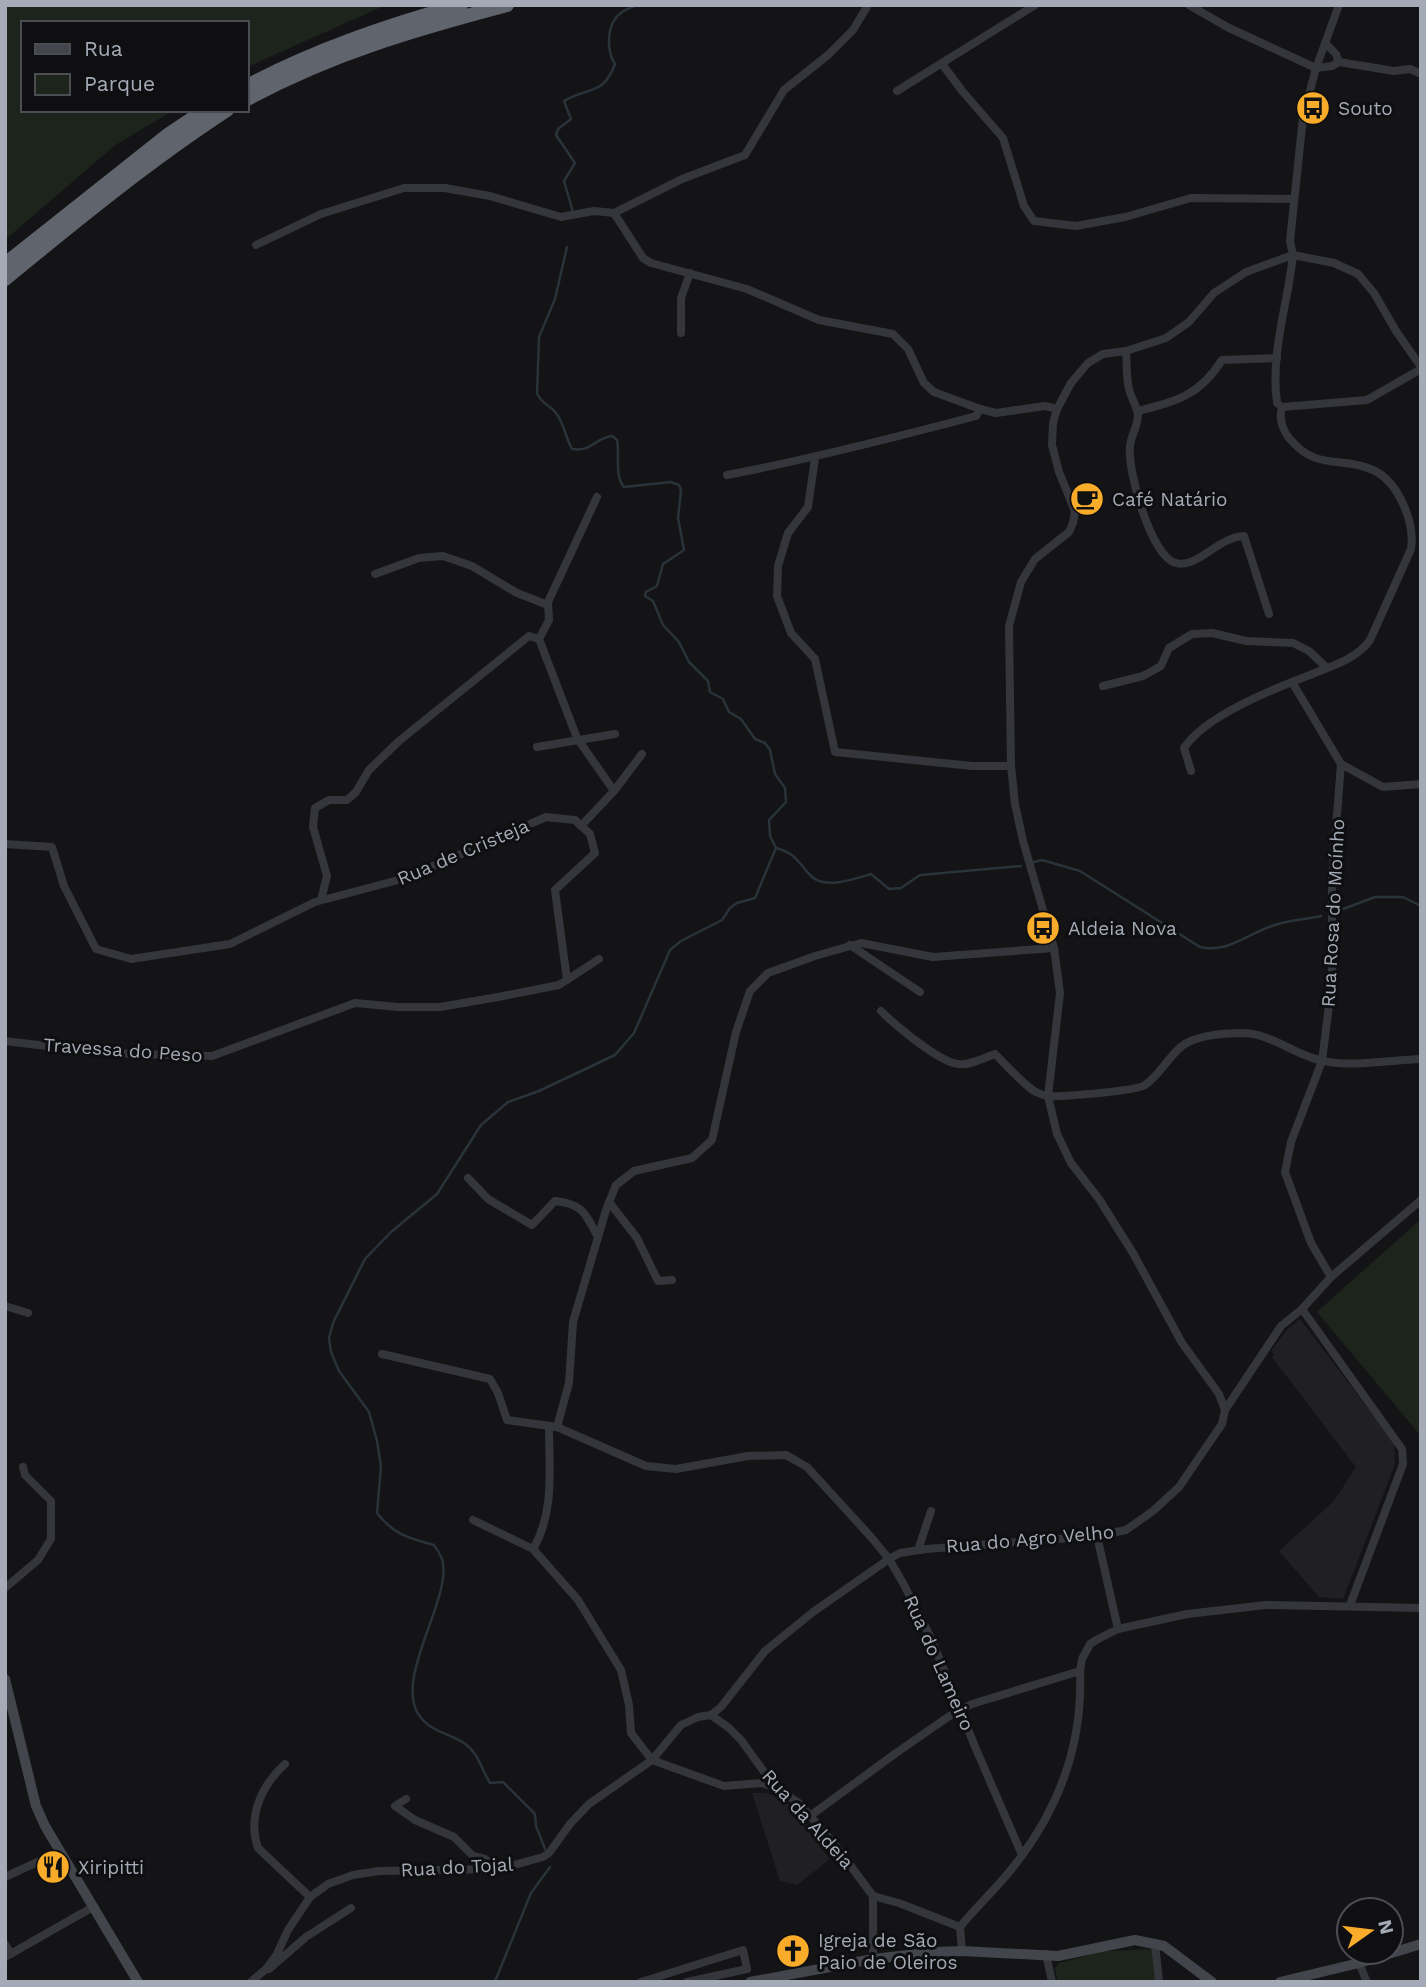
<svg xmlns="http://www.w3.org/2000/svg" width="1426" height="1987" font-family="'Work Sans',sans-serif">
<rect width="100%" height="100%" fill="#141416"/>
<g fill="#202023">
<polygon points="1300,1319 1394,1443 1395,1464 1343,1599 1319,1597 1279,1551 1334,1501 1356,1467 1272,1357 1274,1355 1271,1351 1287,1330"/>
<polygon points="752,1793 766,1793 780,1798 791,1806 811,1828 809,1832 830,1859 797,1885 780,1881"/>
</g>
<g fill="#1c241c">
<polygon points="5,5 386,5 247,67 247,23 23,23 23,110 174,110 114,146 5,240"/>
<polygon points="1421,1219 1421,1436 1317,1312"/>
<polygon points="1153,1949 1156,1982 1058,1982 1055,1968 1059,1963 1105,1951"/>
</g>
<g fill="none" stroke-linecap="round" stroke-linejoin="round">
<g stroke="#29333a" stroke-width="2.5">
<path d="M573,212L564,181L575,163L556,135L558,129L571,119L564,101C588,87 604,95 615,64C606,50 606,23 622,12C626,9 633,7 637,5"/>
<path d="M567,247L555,299L539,337L537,393C540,403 550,405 556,413C564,423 566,439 572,449C592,452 595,438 612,436L617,440C620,455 614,475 624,487L671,482L679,485L681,490L678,518L684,550L663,564L657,586L646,592L645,596L653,601L663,625L679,642L689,662L708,681L710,692L723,699L729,712L741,719L755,739L765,743L770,750L775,774L785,788L786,802L769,820L770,836L776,848"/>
<path d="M776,848C797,854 797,862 811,876C825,890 854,879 871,874L889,889L901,888L920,875L1021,866"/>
<path d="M1034,862L1042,860L1080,871L1200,947C1229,954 1251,931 1278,924C1292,920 1307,919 1321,916"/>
<polyline points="1338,911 1375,897 1403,897 1421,906"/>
<path d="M545,1849L536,1826L535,1814L503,1782L490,1783C481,1769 479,1753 464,1743C449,1733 430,1732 419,1715C393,1678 454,1596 442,1559C440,1554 437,1549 434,1545C409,1538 394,1535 377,1513L381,1466L377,1441L369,1412L339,1371L331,1352L329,1338L333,1323L365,1259L391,1232L437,1194L481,1125L508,1102L539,1091L615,1055L634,1033L670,950L681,941L722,920L730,908L737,903L755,898L776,848"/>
<polyline points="493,1982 496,1979 531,1893 550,1867"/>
</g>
<g stroke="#35363b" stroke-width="8">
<polyline points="1189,5 1229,28 1316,68"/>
<polyline points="1326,44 1336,54 1339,62"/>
<polyline points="942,64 963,92 1003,138 1024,206 1034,221 1076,226 1125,217 1191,198 1293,199"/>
<polyline points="1316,68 1332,66 1339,62 1394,71 1410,69 1421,74"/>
<polyline points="897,91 1035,5"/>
<polyline points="614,213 643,258 651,263 747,289 819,320 893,334 908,349 924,383 934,392 980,409 996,413 1045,406 1057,409"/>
<polyline points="614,213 682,179 745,155 784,90 828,55 853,30 868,5"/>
<polyline points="256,245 321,214 404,188 445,188 490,196 561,217 594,211 614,213"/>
<polyline points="1293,255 1334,263 1358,274 1374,293 1396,331 1421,367"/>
<polyline points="681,333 681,298 690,273"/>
<path d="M1126,351C1127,364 1126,377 1129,389C1131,398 1137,406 1138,415C1138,426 1131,435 1130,446C1127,470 1151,557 1176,563C1197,569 1218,537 1244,536L1269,614"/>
<path d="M1282,407L1277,403C1270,353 1288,304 1293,255L1290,241L1303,117L1316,68L1339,5"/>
<polyline points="1282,407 1367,400 1421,369"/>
<path d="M1138,411C1177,401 1199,396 1222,360L1277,358"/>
<polyline points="815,458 808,507 788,533 778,566 777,596 791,633 815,659 835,752 972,766 1011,766"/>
<path d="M727,475C811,459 893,438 976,416L980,409"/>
<polyline points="375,574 419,558 443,556 472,566 517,593 548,605"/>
<polyline points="539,639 549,620 548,602 597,497"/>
<polyline points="1292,682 1341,764 1383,787 1421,784"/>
<polyline points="1103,686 1143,676 1161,666 1169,648 1192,634 1212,633 1246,641 1293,643 1309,651 1327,668"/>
<polyline points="537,747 615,734"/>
<path d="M1191,771L1184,748C1205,716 1273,689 1310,675C1331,666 1357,659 1370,640L1411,549C1415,523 1399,482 1373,470C1340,455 1317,472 1289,438C1282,429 1279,418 1282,407"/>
<polyline points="581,826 614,791 642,754"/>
<polyline points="5,844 52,847 64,886 96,949 131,959 230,944 315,902 406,878 546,817 575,820 590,834 595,853 555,890 567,980"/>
<polyline points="321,900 327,876 313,827 315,808 329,800 347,800 356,792 369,770 399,741 529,636 539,639 577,738 614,791"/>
<polyline points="850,945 920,992"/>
<path d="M881,1011C895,1025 939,1062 958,1064C969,1066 984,1058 995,1054C1007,1066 1020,1081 1034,1091C1038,1093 1045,1096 1049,1096C1062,1097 1136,1091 1145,1085C1160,1075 1168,1057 1182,1046C1197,1035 1225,1033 1244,1033C1271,1034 1294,1054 1319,1060C1348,1068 1390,1060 1421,1059"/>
<polyline points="5,1041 106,1053 212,1056 355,1003 398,1007 440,1007 498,997 559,985 599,959"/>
<path d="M468,1178L488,1199L532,1225L555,1201C583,1204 585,1213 598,1237"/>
<polyline points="609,1202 637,1238 658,1281 672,1280"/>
<polyline points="1331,1277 1311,1243 1285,1172 1291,1142 1322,1061 1332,982 1332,878 1341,764"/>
<polyline points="5,1306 28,1313"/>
<polyline points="1302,1309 1402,1449 1403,1464 1350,1605"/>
<polyline points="382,1354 490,1379 498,1393 507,1420 557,1427 646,1466 676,1469 748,1456 786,1455 807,1467 871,1537 889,1559 903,1583 931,1638 976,1749 1022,1855"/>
<polyline points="1225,1410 1281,1326 1302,1309 1331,1277 1421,1200"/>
<polyline points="557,1427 569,1383 573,1322 606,1210 616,1185 634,1171 692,1158 712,1140 736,1032 750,991 768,973 815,956 861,943 933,957 1054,948"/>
<polyline points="473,1520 533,1549 578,1600 621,1670 629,1705 631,1733 652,1760 724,1786 761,1783 775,1787"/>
<polyline points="1097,1536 1118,1629"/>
<path d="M533,1549C555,1512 549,1468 549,1426"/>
<polyline points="918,1550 931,1511"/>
<polyline points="5,1588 38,1560 51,1539 51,1501 25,1475 23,1467"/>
<polyline points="711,1715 729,1728 741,1740 775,1787 799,1803 836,1846 873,1896"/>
<path d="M285,1764C262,1785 247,1816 258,1848L310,1897"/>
<polyline points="406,1799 395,1806 415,1820 454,1837 473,1856 485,1859 499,1869"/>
<polyline points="810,1816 896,1753 948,1717 972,1704 1080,1671 1082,1659 1090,1644 1098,1639 1118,1629 1187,1614 1266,1605 1421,1608"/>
<polyline points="5,1877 59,1852"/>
<polyline points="873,1896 899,1903 960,1927"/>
<polyline points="873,1896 873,1959"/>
<path d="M960,1927C977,1906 997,1888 1014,1866C1059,1809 1083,1745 1080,1671"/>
<polyline points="960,1927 962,1951"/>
<polyline points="1155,1943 1159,1982"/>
<polyline points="5,1944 11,1954"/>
<polyline points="1046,1954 1052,1982"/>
<polyline points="5,1957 93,1907"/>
<polyline points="1359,1963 1367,1982"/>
<polyline points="269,1969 306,1937 351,1908"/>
<polyline points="251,1982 267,1968 277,1954 288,1930 310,1897 328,1884 353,1875 379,1871 499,1869 543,1857 549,1853 570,1824 589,1804 652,1760 681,1725 698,1717 711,1715 721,1707 765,1651 813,1612 889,1559 900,1553 926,1549 1097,1536 1126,1530 1153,1511 1179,1487 1222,1424 1225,1410 1219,1394 1182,1343 1133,1253 1099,1199 1071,1163 1057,1134 1048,1096 1060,993 1054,948 1023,841 1015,804 1011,766 1009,626 1021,582 1035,559 1069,532 1073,523 1075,511 1059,472 1052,445 1053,423 1057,409 1071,383 1088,363 1103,354 1126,351 1166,338 1189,322 1214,293 1246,272 1293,255"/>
<polyline points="641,1982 743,1950 747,1969 687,1982"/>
</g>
<g stroke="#42454b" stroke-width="10">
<polyline points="5,1679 36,1806 45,1826 138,1982"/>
<polyline points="750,1982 873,1959 935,1952 962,1951 1058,1956 1135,1940 1164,1946 1212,1982"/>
<polyline points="1280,1982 1359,1963 1421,1944"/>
</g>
<g stroke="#60646c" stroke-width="14">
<path d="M247,86C315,50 387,25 461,5"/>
<path d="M247,99C333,53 413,30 507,5"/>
<polyline points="5,264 169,134 205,110"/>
<path d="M5,279C77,220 149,161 227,110"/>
</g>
</g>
<defs>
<g id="bus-disc" transform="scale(1.75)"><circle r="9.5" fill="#f9ac29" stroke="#0f0f11"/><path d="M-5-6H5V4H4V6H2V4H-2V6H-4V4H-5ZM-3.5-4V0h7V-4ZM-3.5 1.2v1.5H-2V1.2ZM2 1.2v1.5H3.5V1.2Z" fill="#111"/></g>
<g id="cafe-disc" transform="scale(1.75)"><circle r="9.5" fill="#f9ac29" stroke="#0f0f11"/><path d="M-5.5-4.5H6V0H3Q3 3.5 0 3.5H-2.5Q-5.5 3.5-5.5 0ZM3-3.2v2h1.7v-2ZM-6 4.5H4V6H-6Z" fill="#111"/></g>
<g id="restaurant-disc" transform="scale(1.75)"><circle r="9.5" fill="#f9ac29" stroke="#0f0f11"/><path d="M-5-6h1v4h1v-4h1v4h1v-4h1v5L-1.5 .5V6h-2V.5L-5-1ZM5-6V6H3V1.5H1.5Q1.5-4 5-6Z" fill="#111"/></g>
<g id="church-disc" transform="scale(1.75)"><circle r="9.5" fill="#f9ac29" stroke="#0f0f11"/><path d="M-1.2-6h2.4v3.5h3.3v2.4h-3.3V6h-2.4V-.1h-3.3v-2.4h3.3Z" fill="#111"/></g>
</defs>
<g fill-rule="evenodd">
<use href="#bus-disc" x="1313" y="108"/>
<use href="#cafe-disc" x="1087" y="499"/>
<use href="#bus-disc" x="1043" y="928"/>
<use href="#restaurant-disc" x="53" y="1867"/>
<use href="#church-disc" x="793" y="1951"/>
</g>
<g text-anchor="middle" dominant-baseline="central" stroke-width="6" stroke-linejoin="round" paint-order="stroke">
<g font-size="19" fill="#a5abb6" stroke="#0f0f11" text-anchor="start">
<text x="1338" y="108">Souto</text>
<text x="1112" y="499">Café Natário</text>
<text x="1068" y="928">Aldeia Nova</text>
<text x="78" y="1867">Xiripitti</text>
<text x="818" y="1940">Igreja de São<tspan x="818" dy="22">Paio de Oleiros</tspan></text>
</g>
<g font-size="19" fill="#a5abb6" stroke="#0f0f11">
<text transform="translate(463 852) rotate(-23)">Rua de Cristeja</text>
<text transform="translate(1333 913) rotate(-87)">Rua Rosa do Moínho</text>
<text transform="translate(123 1050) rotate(4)">Travessa do Peso</text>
<text transform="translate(1030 1539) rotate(-5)">Rua do Agro Velho</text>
<text transform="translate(939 1663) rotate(66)">Rua do Lameiro</text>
<text transform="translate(808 1819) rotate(48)">Rua da Aldeia</text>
<text transform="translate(457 1867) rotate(-3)">Rua do Tojal</text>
</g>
</g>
<rect width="1426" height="1987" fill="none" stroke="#a5abb6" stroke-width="14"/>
<rect x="21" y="21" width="228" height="91" fill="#0f0f11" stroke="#4b4d53" stroke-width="2"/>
<rect x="35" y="44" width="35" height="10" fill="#42454b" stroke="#4b4d53" stroke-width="2"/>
<text x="84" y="56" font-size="21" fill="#a5abb6">Rua</text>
<rect x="35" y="74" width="35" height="21" fill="#1c241c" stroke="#4b4d53" stroke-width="2"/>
<text x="84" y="91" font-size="21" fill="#a5abb6">Parque</text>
<g transform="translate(1370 1931) rotate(76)"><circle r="33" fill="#0f0f11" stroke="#4b4d53" stroke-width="2"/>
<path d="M0-5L12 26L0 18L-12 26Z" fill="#f9ac29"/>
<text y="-10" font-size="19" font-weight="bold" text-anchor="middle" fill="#a5abb6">N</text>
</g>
</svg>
